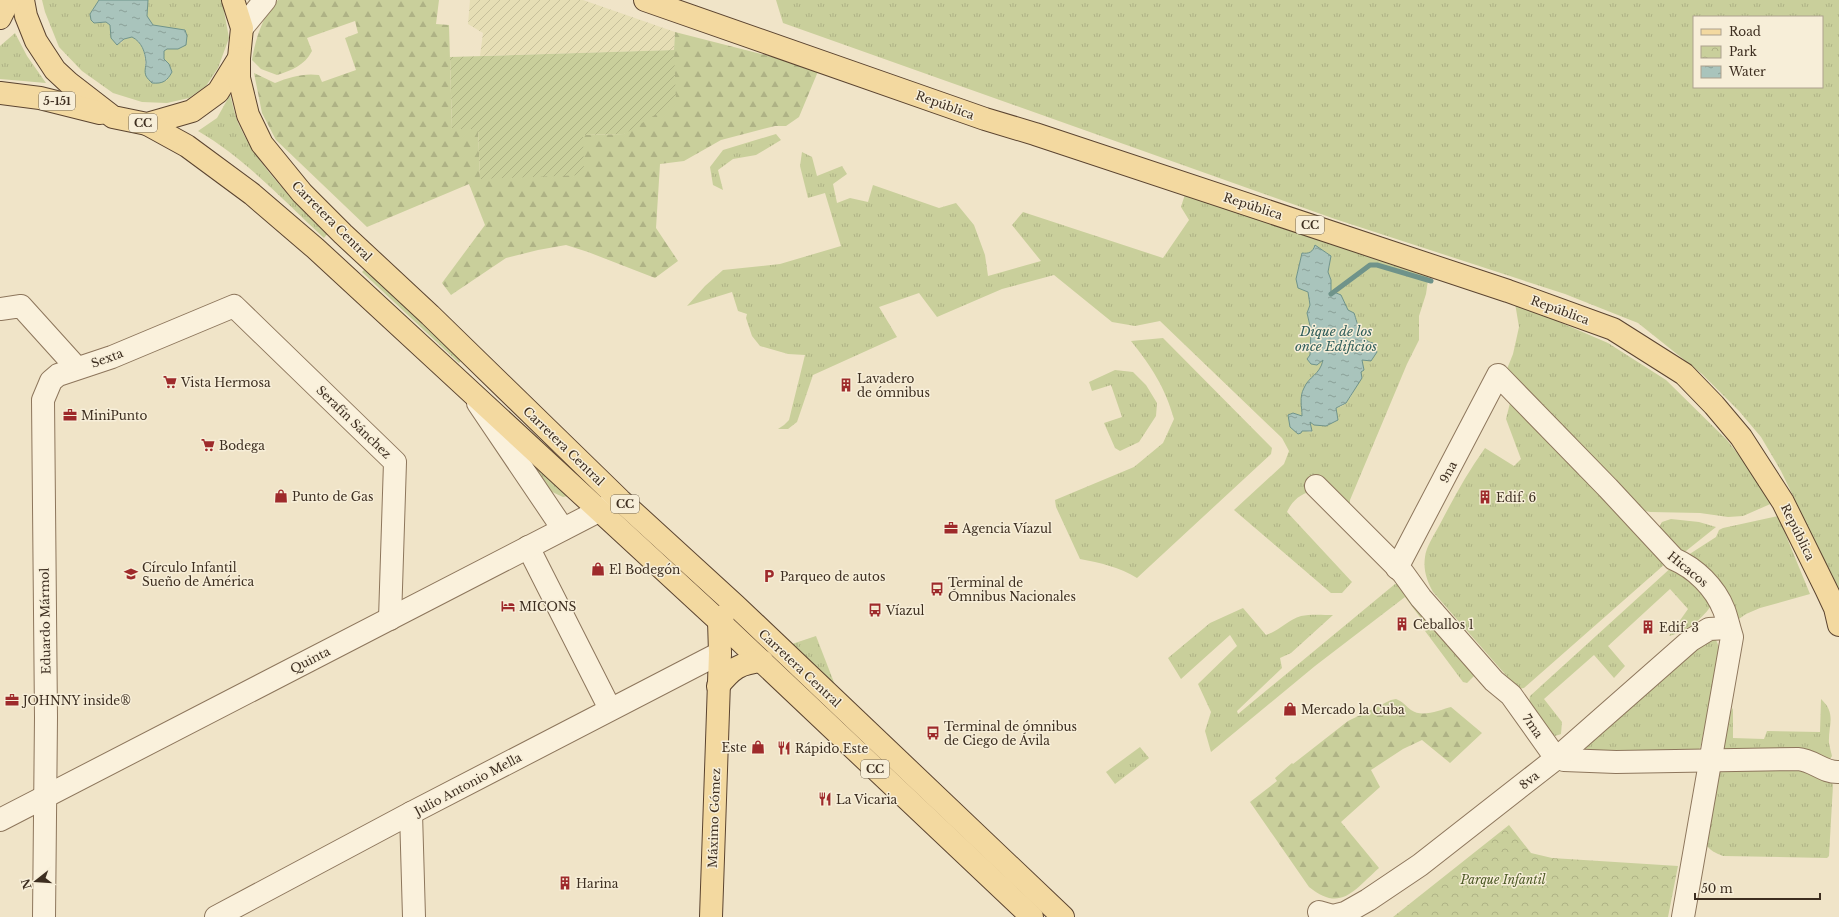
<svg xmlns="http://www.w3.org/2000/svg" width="1839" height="917" font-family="'Libre Baskerville',serif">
<defs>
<pattern id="farmland-furrows" width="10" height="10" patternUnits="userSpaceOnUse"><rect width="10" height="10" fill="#e6deb5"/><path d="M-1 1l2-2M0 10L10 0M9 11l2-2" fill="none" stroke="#c6bf9b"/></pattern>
<pattern id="grass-tufts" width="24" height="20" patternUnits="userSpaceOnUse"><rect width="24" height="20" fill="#c9cf9b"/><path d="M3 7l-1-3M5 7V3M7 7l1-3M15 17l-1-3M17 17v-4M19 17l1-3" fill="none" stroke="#aeb285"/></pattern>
<pattern id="forest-firs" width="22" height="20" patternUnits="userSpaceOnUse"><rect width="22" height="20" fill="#c9cf9b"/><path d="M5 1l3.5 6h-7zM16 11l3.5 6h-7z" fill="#aeb285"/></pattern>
<pattern id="park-crowns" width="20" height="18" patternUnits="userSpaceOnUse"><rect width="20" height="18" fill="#c9cf9b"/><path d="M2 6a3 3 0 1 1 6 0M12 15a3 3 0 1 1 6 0" fill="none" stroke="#aeb285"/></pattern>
<pattern id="garden-furrows" width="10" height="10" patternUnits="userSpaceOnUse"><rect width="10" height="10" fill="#c9cf9b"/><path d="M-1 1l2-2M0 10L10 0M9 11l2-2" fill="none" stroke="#aeb285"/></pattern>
<pattern id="water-ripples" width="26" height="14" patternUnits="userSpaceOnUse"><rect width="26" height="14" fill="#a9c4bc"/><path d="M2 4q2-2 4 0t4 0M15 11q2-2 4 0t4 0" fill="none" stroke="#8ba098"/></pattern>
</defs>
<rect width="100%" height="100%" fill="#f0e4c8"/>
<polygon fill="url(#farmland-furrows)" points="470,0 583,0 675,32 674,50 480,56 483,33 468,24"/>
<g fill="url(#grass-tufts)" fill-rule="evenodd">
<path d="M42,0H99L90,14L94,23L106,22L110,25L111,37L121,43L124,39L132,37C144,43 146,57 145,70L166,81L172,72L169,64L164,59V51L167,49H178L166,28L153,25L147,16L148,0H222L229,38L218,68L206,86L189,98L167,103L142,102L113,93L82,71L59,47L45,12Z"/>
<path d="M776,0H1839V589L1835,583L1781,471L1761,437L1739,411L1702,374L1638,323L1565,294L1335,219L783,23ZM1694,17H1822V87H1694Z"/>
<polygon points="15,33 27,56 46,83 0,79 0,46"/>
<path d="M230,95C233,105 235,117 240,127C260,169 295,202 328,233L324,238C284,201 246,159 198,131L217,118Z"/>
<polygon points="776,134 781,140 756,155 733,159 718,170 723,190 713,185 710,167 723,150"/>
<path d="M802,152L812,157L817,176L842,166L847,174L833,184L837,203L850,198L868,202L873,185L939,208L956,203L974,225L985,255L988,276L1041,261L1012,225L1023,212L1163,258L1189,220L1181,207L1186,191L1429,273L1426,294L1419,316V340L1407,364L1350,500V513L1312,491C1300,494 1292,501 1287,512L1352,582L1342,593H1331L1234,510L1284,464L1289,451L1282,438L1160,321L1135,326L1112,322L1054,275L1002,289L937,317L919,293L879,307L897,337L813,375L797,422L788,429H778L784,425L789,420L805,355L788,354L760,346L752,336L746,318L747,314L738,311L732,292L687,306L705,286L723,270L780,264L841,246L825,193L808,198L800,166ZM1319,249L1327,253L1330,263L1328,272L1331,280V294L1344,304L1348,311L1354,313L1362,336L1377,351L1371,361L1361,359C1365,370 1353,397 1345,404C1343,406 1339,407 1336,408L1338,420C1329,424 1319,429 1311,422L1309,424L1312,431L1310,432L1290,427L1289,420L1298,415L1302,416C1302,407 1299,397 1304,388C1310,375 1320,376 1323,360L1307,359L1310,355L1311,330L1307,313L1310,305L1308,292L1296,279L1302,253L1308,254Z"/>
<polygon points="365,269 462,360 459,363 362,272"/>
<polygon points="1515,303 1608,343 1666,380 1727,440 1775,502 1743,516 1728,517 1700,513 1650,512 1641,510 1505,374 1513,354 1519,327"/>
<path d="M1163,338L1272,448L1271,454L1137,578C1120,567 1100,563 1080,559L1056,507L1055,500L1134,467L1163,443L1174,419C1165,387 1151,366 1131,341Z"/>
<polygon points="1115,370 1133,372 1146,385 1157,403 1156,416 1139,442 1120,451 1115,448 1104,423 1122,417 1111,385 1092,391 1089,382"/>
<path d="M1510,403L1525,409L1665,564L1524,688L1518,689L1433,592C1427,581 1423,570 1425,557C1426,547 1434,535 1439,526C1453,499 1467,473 1485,448L1514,466L1521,459L1506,419Z"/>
<polygon points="516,446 568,496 563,497 548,490"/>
<polygon points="1778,516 1810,594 1760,608 1746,614 1733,623 1685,557 1716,537 1719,530 1723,528"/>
<polygon points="1671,519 1699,522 1716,527 1681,555 1659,527 1662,522"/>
<path d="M1674,565L1697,583L1711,606C1700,621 1687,631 1669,636L1688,609L1670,589L1608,646L1625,666L1614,678L1594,655L1544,699L1562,722L1561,734L1555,736C1544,729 1526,710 1530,696Z"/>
<path d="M1395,584H1398L1476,674L1467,683L1463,682L1425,631L1428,628L1405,597L1315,666L1211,752L1205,731L1211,712L1198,684L1237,646L1230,635L1181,679L1168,658L1210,623L1243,608L1266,635C1279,631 1288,620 1301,616C1310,614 1323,615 1333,615L1291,653L1280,658L1282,668L1237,711L1238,714Z"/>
<polygon points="816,636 835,685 789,645"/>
<polygon points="1708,636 1716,640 1720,649 1701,745 1698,752 1587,752 1583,748"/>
<path d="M1821,699C1837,714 1828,725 1829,743C1830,748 1831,752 1832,756L1829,761L1730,750L1722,748L1727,717L1733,708V738L1764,739L1767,731L1820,732Z"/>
<polygon points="1140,747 1149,758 1115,784 1106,772"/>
<path d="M1728,767L1803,768L1831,781L1833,785L1829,856L1827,858L1723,856C1715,853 1710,850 1705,844L1718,773Z"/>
</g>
<g fill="url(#forest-firs)">
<path d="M278,0H439L436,24L449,25L452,129H478L480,178L583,135L624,134L674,50L675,32L819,69L799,117L786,126H775L721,140L684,161L660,164L656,228L678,261L655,278L588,252L566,245L538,250L506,258L451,295L442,283L485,225L469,184L367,227L276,140L262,113L254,73L275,83C290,77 303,73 319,75L322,82L356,70L345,38L358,33L355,21L307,38L312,51C304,66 292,70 277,75L261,69L252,60C255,41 263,13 278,0Z"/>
<path d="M1396,699C1402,701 1406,706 1411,710C1422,718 1440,710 1451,707L1482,733L1450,763L1422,740L1403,749L1371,770L1380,787L1341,822L1379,868C1354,890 1341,913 1309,887L1250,802L1277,781L1275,778L1292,763L1293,764L1348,721L1391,700Z"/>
</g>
<polygon fill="url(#park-crowns)" points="1509,825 1531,853 1552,858 1678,866 1668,917 1393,917"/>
<polygon fill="url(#garden-furrows)" points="674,50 676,102 624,134 583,135 584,175 480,179 478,129 452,129 450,57"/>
<g fill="url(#water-ripples)" stroke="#6f938a">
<path d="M99,0H148L147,16L153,25L185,30L187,36L186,45L178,49H167L164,51V59L169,64L172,72C167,81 163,84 152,83C150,81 147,78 146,76C144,71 146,67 146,62C145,52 142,42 132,37L124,39L117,45L111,38L110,25L106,22L94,23L91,20L90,14Z"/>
<path d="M1315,245L1331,256L1328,272L1331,280V293L1334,292L1341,295L1348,310L1354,313C1358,324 1360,341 1373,343L1377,352L1371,361L1362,360L1364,370L1361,372L1362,378L1346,403L1336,408L1338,420L1326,426L1314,425L1310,422L1312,431H1302L1301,433L1298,434L1290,427L1288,415L1293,413L1302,416C1302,407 1299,397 1304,388C1309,376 1320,375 1323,360L1317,365L1311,364L1307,359L1310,355L1311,330L1307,313L1310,305L1308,292L1298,288L1296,279L1302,253C1309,254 1313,252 1315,245Z"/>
</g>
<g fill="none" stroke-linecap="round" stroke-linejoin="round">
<polyline stroke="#6f938a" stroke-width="5" points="1331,294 1370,265 1377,265 1431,281"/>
<g stroke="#8d765c" stroke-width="24">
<g id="minor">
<polyline points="242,28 265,0"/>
<polyline points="0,309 21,306 77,368"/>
<polyline points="478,403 563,529"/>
<path d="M1316,486L1403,573L1421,598L1494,681L1511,695L1553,754L1564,760L1616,762L1798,759C1813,760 1824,773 1839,772"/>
<polyline points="528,547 610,709"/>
<path d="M1397,568L1498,375L1608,488L1674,559C1695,568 1715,587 1724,610C1727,618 1729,628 1732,637L1683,917"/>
<polyline points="411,813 414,917"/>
<polyline points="0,820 616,502"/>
<polyline points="1319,912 1333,916 1345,913 1368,900 1420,865 1558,757 1691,640 1709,629 1728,628"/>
<polyline points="44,917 46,717 43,400 51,381 58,375 112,357 234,306 395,462 390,619"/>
<polyline points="216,917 411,813 720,653"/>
</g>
</g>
<g stroke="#5b4430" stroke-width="24">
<g id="major">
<polyline points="23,0 26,16 36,41 55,70 69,83 113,117 147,124 192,111 218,92 239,58 242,28 233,0"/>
<polyline points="645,0 985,119 1035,134 1508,291 1613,329 1684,374 1714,405 1741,437 1783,502 1826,589 1835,608 1839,625"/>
<polyline points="0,18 9,0"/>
<polyline points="239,58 239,78 248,115 262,144 302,193 343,234 430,315 620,500 735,605 1063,917"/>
<polyline points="0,93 40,98 100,113"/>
<polyline points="147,124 187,146 252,194 315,248 719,621 1032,917"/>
<path d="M718,686C732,669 739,663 762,661"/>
<polyline points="711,917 720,653 719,621 723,616"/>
</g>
</g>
<use href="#minor" stroke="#faf1dc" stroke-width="22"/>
<use href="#major" stroke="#f3d9a0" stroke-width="22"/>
</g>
<defs>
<g id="supermarket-bare" transform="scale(1.08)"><path d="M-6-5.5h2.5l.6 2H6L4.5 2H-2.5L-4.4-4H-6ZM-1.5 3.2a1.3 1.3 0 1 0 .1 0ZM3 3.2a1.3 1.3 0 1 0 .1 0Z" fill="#9e2a2b" stroke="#f7eed8" stroke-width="2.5" paint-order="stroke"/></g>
<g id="building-bare" transform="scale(1.08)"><path d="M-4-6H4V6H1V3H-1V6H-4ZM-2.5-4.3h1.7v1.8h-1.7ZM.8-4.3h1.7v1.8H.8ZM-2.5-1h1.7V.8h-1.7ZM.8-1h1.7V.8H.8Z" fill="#9e2a2b" stroke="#f7eed8" stroke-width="2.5" paint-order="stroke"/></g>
<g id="office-bare" transform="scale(1.08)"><path d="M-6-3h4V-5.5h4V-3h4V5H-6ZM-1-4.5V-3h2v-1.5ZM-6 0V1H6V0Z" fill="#9e2a2b" stroke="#f7eed8" stroke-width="2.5" paint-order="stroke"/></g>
<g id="shop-bare" transform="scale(1.08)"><path d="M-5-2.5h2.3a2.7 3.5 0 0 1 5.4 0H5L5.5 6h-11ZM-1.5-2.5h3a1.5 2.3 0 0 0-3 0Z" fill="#9e2a2b" stroke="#f7eed8" stroke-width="2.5" paint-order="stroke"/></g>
<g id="school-bare" transform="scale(1.08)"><path d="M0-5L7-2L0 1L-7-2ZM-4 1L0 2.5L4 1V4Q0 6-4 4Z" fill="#9e2a2b" stroke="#f7eed8" stroke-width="2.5" paint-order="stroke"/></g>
<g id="parking-bare" transform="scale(1.08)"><path d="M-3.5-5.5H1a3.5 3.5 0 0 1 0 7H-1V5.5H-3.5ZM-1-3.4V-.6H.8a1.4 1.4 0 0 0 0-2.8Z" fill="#9e2a2b" stroke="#f7eed8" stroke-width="2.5" paint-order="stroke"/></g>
<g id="bus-bare" transform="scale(1.08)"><path d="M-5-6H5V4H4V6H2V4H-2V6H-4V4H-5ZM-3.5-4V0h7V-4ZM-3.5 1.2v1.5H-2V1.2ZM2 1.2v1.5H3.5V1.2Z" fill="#9e2a2b" stroke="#f7eed8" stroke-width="2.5" paint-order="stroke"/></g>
<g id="hotel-bare" transform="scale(1.08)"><path d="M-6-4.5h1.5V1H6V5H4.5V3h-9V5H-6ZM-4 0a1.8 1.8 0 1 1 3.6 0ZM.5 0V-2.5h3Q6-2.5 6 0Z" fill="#9e2a2b" stroke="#f7eed8" stroke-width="2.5" paint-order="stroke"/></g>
<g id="restaurant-bare" transform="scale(1.08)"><path d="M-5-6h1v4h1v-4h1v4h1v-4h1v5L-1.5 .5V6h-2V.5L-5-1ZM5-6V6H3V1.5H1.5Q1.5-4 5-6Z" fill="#9e2a2b" stroke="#f7eed8" stroke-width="2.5" paint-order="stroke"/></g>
</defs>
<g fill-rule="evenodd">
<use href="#supermarket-bare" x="170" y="382"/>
<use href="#building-bare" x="846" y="385"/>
<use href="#office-bare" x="70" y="415"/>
<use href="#supermarket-bare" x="208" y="445"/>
<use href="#shop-bare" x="281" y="496"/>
<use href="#building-bare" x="1485" y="497"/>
<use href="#office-bare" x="951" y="528"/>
<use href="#shop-bare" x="598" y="569"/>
<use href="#school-bare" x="131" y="574"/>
<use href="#parking-bare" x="769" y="576"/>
<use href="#bus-bare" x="937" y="589"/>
<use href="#hotel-bare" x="508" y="606"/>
<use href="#bus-bare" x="875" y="610"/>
<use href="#building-bare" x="1402" y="624"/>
<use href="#building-bare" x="1648" y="627"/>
<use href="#office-bare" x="12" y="700"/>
<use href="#shop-bare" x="1290" y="709"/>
<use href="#bus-bare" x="933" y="733"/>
<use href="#shop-bare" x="758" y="747"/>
<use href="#restaurant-bare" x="784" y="748"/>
<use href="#restaurant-bare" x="825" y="799"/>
<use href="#building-bare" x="565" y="883"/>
</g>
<g text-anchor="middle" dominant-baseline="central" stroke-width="3" stroke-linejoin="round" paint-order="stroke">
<g fill="#f7eed8" stroke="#756857" stroke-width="1">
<rect x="39" y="92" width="36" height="18" rx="3"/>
<rect x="129" y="114" width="28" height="18" rx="3"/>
<rect x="1296" y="216" width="28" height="18" rx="3"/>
<rect x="611" y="495" width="28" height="18" rx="3"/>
<rect x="861" y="760" width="28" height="18" rx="3"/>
</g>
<g font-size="11" font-weight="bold" fill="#3d2e20">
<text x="57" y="101">5-151</text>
<text x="143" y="123">CC</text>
<text x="1310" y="225">CC</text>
<text x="625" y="504">CC</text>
<text x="875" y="769">CC</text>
</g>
<g font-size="12" fill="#3d2e20" stroke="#f7eed8">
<text transform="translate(945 105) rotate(20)">República</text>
<text transform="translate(1253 206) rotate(18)">República</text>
<text transform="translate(332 221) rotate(45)">Carretera Central</text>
<text transform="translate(1560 310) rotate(20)">República</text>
<text transform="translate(107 358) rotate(-20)">Sexta</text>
<text transform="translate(354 422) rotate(44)">Serafín Sánchez</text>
<text transform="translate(564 446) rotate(44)">Carretera Central</text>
<text transform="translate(1448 472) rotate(-62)">9na</text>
<text transform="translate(1798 532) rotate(64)">República</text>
<text transform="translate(1688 569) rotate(39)">Hicacos</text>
<text transform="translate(45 621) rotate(-91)">Eduardo Mármol</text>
<text transform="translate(310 660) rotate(-27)">Quinta</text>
<text transform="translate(800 668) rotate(43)">Carretera Central</text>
<text transform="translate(1533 726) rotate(55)">7ma</text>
<text transform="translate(1529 780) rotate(-38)">8va</text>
<text transform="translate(468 784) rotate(-28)">Julio Antonio Mella</text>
<text transform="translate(714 818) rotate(-88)">Máximo Gómez</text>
</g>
<g font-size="12" fill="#3d2e20" stroke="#f7eed8" text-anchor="start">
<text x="857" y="378">Lavadero<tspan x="857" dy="14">de ómnibus</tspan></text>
<text x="181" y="382">Vista Hermosa</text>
<text x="81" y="415">MiniPunto</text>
<text x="219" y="445">Bodega</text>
<text x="292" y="496">Punto de Gas</text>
<text x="1496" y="497">Edif. 6</text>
<text x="962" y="528">Agencia Víazul</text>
<text x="142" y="567">Círculo Infantil<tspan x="142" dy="14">Sueño de América</tspan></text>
<text x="609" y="569">El Bodegón</text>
<text x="780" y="576">Parqueo de autos</text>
<text x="948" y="582">Terminal de<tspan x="948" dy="14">Ómnibus Nacionales</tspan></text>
<text x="519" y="606">MICONS</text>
<text x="886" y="610">Víazul</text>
<text x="1413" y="624">Ceballos 1</text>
<text x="1659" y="627">Edif. 3</text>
<text x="23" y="700">JOHNNY inside®</text>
<text x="1301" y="709">Mercado la Cuba</text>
<text x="944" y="726">Terminal de ómnibus<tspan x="944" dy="14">de Ciego de Ávila</tspan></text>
<text x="747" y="747" text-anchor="end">Este</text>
<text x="795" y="748">Rápido Este</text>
<text x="836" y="799">La Vicaria</text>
<text x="576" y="883">Harina</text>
</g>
<g font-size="12" font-style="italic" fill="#4d5a26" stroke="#f7eed8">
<text x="1503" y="879">Parque Infantil</text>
</g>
<g font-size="13" font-style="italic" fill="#2f5d5a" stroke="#f7eed8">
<text x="1336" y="331">Dique de los<tspan x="1336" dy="15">once Edificios</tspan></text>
</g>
</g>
<rect x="1693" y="16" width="130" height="72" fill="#f7eed8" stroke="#ada18e"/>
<rect x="1701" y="29" width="20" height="6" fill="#f3d9a0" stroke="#ada18e"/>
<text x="1729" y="36" font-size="12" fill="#3d2e20">Road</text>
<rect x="1701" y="46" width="20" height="12" fill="url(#park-crowns)" stroke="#ada18e"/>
<text x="1729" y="56" font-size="12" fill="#3d2e20">Park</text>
<rect x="1701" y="66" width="20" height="12" fill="url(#water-ripples)" stroke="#ada18e"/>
<text x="1729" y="76" font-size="12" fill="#3d2e20">Water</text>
<g transform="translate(36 881) rotate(253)" stroke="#f7eed8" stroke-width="3" paint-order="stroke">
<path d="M0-3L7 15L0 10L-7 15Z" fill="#3d2e20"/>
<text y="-6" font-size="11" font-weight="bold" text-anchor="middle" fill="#3d2e20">N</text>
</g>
<path d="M1695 893v6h125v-6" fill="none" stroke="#3d2e20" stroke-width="2"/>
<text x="1701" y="893" font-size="12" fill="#3d2e20" stroke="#f7eed8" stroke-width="3" paint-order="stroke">50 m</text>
</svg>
